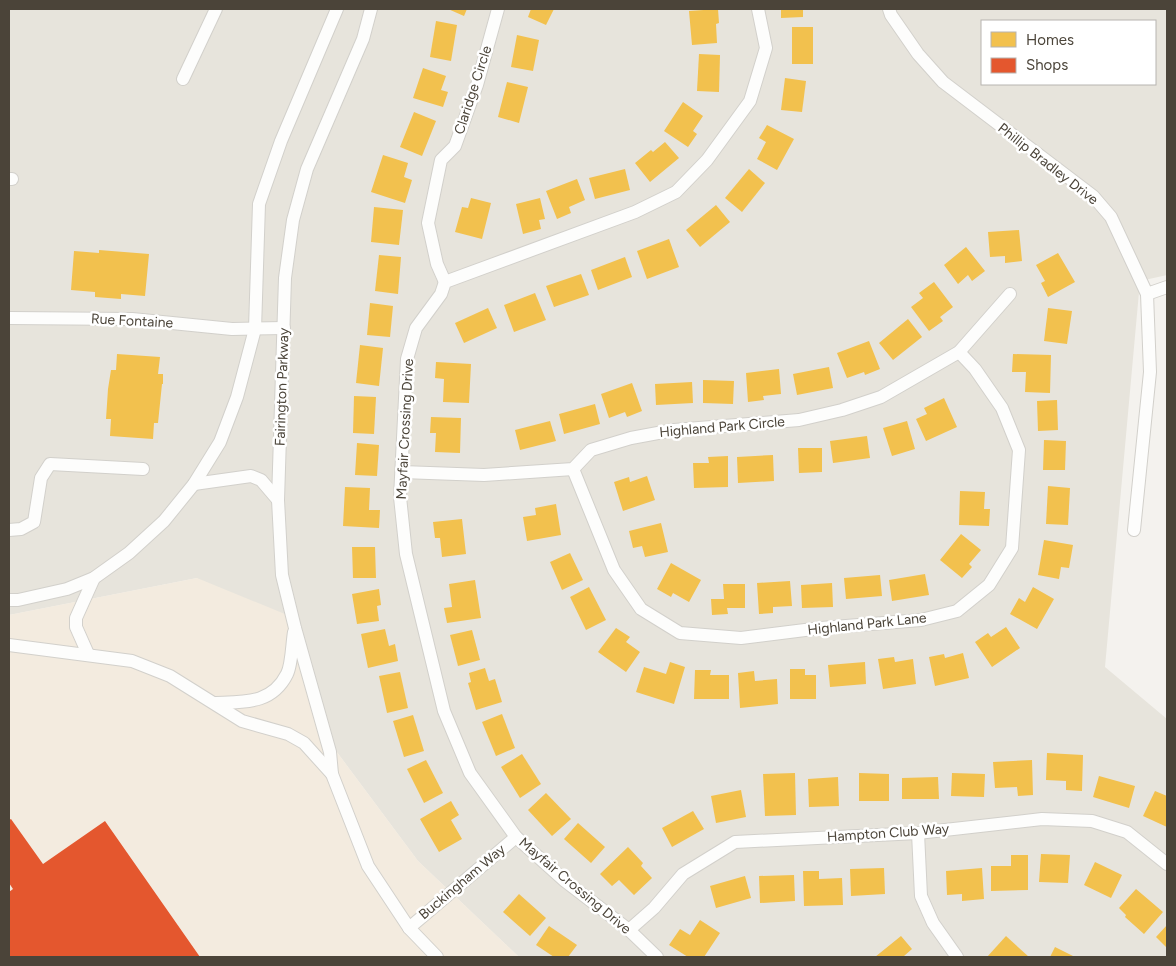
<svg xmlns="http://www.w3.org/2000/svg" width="1176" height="966" font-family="Figtree,sans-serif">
<rect width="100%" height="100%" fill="#f4f2ee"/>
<path fill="#e7e4dc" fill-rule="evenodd" d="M9,9H1167V275L1140,281L1105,667L1167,719V957H519L418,861L316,724L197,578L9,615ZM982,21H1155V84H982Z"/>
<polygon fill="#f3ebdf" points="197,578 297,619 316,724 418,861 519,957 9,957 9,615"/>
<g fill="#f2c14e">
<polygon points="448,9 467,9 464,16"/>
<polygon points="531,9 554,9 546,25 528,17"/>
<polygon points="718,9 719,23 716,24 717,43 692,45 689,11"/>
<polygon points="781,9 803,9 803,17 781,18"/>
<polygon points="436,21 457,25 451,61 430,57"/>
<rect x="792" y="27" width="21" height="37"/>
<polygon points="517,35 539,40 533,71 511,67"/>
<polygon points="699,54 720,55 719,92 697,91"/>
<polygon points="423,68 446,76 441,90 448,92 443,107 413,98"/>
<polygon points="785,78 806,81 802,112 781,110"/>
<polygon points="507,82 528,87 519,123 498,117"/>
<polygon points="683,102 703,116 693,131 697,134 688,147 664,131"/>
<polygon points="414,112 436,121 422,156 400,147"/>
<polygon points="767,125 794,139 777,170 757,159 766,142 759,138"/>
<polygon points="665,142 679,158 650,182 635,163 651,150 653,152"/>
<polygon points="383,155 408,163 404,177 412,180 405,203 371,192"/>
<polygon points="625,169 630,190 595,199 589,178"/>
<polygon points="749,169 765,183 742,212 725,198"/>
<polygon points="577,179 585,200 569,207 571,213 557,219 546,191"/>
<polygon points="471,198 491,203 482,239 455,232 462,207 468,208"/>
<polygon points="540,198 545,219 539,220 541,229 523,234 516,204"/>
<polygon points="716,205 730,222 700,247 686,230"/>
<polygon points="374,207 403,210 399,245 371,242"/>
<polygon points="1019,230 1022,261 1005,263 1005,256 990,257 988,232"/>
<polygon points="669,239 679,267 647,279 637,251"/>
<polygon points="966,247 985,271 972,281 968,275 958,284 944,265"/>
<polygon points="99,250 149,254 145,296 121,294 121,299 95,297 95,292 71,290 74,251 99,253"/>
<polygon points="1058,253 1075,282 1048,297 1041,283 1045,281 1036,265"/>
<polygon points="379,255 401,257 398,294 375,291"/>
<polygon points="625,257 632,277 598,290 591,270"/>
<polygon points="581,274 589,295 554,307 546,286"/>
<polygon points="934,282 953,307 940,317 943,321 929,331 911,307 923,298 919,293"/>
<polygon points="535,293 546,320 514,332 504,305"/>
<polygon points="370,303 393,306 390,337 367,335"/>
<polygon points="488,308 497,328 464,343 455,323"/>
<polygon points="1048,308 1072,311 1067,344 1044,341"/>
<polygon points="908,319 922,337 893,360 879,343"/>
<polygon points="869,341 880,369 865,375 864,372 847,378 837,353"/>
<polygon points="360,345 383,348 379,386 356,383"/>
<polygon points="117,354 160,357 158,374 163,374 163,384 162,384 158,423 154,423 153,439 110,436 111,419 106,419 108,389 111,370 116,370"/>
<polygon points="1013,354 1051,355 1050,393 1025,392 1026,372 1012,372"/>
<polygon points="436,362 471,364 469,403 443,402 444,379 435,378"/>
<polygon points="829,367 833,388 797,395 793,374"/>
<polygon points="779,369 781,394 763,396 764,400 748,402 746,373"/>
<polygon points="703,380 734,381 733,404 703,403"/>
<polygon points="692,382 693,403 656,405 655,384"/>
<polygon points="632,383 642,411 627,417 625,412 609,418 601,394"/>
<polygon points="354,396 376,397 374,434 353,433"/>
<polygon points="944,398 957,427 926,441 916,419 927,414 924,408"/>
<polygon points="1057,400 1058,430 1038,431 1037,401"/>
<polygon points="595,404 600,424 564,434 559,414"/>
<polygon points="431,417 461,418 460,453 435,452 436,433 430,433"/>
<polygon points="550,421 556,441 520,450 515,430"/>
<polygon points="907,421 915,449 892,456 883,428"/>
<polygon points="867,436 870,458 833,463 830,441"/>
<polygon points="1044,440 1066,441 1065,470 1043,470"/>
<polygon points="357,443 379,445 377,476 355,475"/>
<polygon points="798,448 822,448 822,472 799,473"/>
<polygon points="773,455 774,481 738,483 737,457"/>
<polygon points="728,456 728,487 694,488 693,463 709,463 708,457"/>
<polygon points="647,476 655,500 623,511 614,482 629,477 630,482"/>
<polygon points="1048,486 1070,488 1068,525 1046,524"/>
<polygon points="345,487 370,488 369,510 380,510 379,528 343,526"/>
<polygon points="960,491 985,492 984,509 990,509 989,526 959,525"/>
<polygon points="556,504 561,535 527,541 523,517 536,515 535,508"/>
<polygon points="462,519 466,554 442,557 440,538 435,538 433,522"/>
<polygon points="661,523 668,552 645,557 642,546 633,548 629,531"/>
<polygon points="961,534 981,550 969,564 972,567 962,578 940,560"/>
<polygon points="1044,540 1073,545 1069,568 1061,567 1059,579 1038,575"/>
<polygon points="352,547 375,547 376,578 353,578"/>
<polygon points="570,553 583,580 562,590 550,562"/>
<polygon points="671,563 701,580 689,602 673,593 671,597 657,589"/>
<polygon points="925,574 929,595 892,601 889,580"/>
<polygon points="880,575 882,596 846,599 844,578"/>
<polygon points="475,580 481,618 447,623 444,608 452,607 449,584"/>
<polygon points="790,581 792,606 773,607 773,613 759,614 757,583"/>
<polygon points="832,583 833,607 802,608 801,585"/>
<polygon points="723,584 745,584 745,608 727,608 728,614 712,615 711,599 724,599"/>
<polygon points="589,587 606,620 586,630 570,597"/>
<polygon points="1033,587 1054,599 1037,629 1010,614 1019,598 1025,602"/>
<polygon points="379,589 381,605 377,606 379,621 357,624 352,594"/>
<polygon points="1006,627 1020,648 992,667 975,642 988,633 991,637"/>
<polygon points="616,628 630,637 626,642 640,652 626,672 598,652"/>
<polygon points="385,629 389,646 395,644 398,661 368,668 361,634"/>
<polygon points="472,630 480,660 458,666 450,635"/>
<polygon points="963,653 969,678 935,686 929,657 944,654 945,658"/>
<polygon points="894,657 895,662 913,659 916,684 883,689 878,659"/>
<polygon points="670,662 685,667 674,704 636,692 644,667 666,674"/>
<polygon points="865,662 866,684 830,687 828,665"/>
<polygon points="485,668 489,681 495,679 502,702 476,710 468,683 471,682 469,673"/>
<polygon points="790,669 805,669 805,675 816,675 816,699 790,699"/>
<polygon points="695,670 711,670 710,675 729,675 729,699 694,699"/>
<polygon points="754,671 755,681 777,679 778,704 740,708 738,673"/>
<polygon points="400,672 408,708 387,713 379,676"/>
<polygon points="502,714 515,748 496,756 482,722"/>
<polygon points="413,715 424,751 404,757 393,721"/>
<polygon points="1047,753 1083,755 1082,791 1066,790 1066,781 1046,780"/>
<polygon points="522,754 541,784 520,798 501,767"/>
<polygon points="426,760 443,793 424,803 407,769"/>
<polygon points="1032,760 1033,795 1018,796 1017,787 995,788 993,762"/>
<polygon points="795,773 796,815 765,816 763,774"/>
<polygon points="859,773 889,774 889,801 859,801"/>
<polygon points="952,773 985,774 984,797 951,796"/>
<polygon points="1099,776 1135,786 1129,808 1093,797"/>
<polygon points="838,777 839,806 809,807 808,779"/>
<polygon points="938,777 939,799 902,799 902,778"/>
<polygon points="741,790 746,817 716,823 711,796"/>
<polygon points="1155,791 1167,796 1167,827 1143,816"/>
<polygon points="546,793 571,819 552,836 528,810"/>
<polygon points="451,801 459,815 451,820 462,839 439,852 420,819"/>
<polygon points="693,811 704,829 672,847 662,828"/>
<polygon points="578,823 605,847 591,863 564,839"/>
<polygon points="628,847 643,863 641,866 652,878 634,895 619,880 612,886 600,874"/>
<polygon points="1041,854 1070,855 1068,883 1039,882"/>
<polygon points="1011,855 1028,855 1028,890 991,891 991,866 1011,866"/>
<polygon points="1095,862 1122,875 1111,898 1084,885"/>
<polygon points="884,868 885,894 851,896 850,869"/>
<polygon points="982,868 984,899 962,901 962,894 947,895 946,871"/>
<polygon points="803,871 819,871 819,879 842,878 843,905 804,906"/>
<polygon points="794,875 795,901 760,903 759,876"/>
<polygon points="745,876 751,898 716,908 710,886"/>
<polygon points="1136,889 1163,912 1144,934 1125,917 1126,915 1119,908"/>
<polygon points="519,894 546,918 530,936 503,912"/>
<polygon points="700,920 720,933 704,957 688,957 669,945 680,929 690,935"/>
<polygon points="1167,925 1167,948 1156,937"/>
<polygon points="549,926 577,945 568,957 554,957 536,945"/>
<polygon points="901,936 912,949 904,956 904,957 875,957"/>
<polygon points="1006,936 1029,957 987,957"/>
<polygon points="1055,947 1075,957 1050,957"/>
</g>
<polygon fill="#e4572e" points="11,819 43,864 105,821 200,957 9,957 9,892 13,889 9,883 9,820"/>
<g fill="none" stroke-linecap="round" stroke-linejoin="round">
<g stroke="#d2d0cb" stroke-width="14">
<g id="minor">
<polyline points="889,9 891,15 918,54 943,82 1093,196 1111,217 1147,294 1150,372 1134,530"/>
<polyline points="183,79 216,9"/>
<polyline points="9,179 12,179"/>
<polyline points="445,282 437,264 428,223 441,160 455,146 477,85 498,9"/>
<polyline points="1147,294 1167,287"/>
<polyline points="9,318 132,319 232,329 284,328"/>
<polyline points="573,469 614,570 641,609 680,633 741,638 821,628 921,620 957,611 989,585 1012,548 1019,450 1002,408 975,369 959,352"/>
<polyline points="402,472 484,475 573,469 591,450 631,438 674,430 799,420 842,410 881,397 959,352 1010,294"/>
<polyline points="194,484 251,476 261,480 278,500"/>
<polyline points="9,530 21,529 34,522 41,478 50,464 143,469"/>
<polyline points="9,600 18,600 67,589 94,578 129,553 164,521 194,484 220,442 237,397 255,329 259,204 281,141 337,9"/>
<polyline points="9,645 132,661 170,676 242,721 288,734 304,743 332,774 368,866 409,928 437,957"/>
<polyline points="88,654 76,627 76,618 94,578"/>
<path d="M216,703C245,702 272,704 287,674C292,664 292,643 294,632"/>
<polyline points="332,774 330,752 295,628 282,575 278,500 285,278 293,220 307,169 363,39 371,9"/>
<polyline points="918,833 921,896 933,923 957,957"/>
<polyline points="409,928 516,837"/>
<polyline points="629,930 654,908 683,874 735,842 918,833 1042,819 1092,821 1127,832 1167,864"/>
<polyline points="657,957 629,930 565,881 516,837 470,773 444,711 406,554 400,497 407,359 416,328 441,294 445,282 635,212 676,192 707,160 750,101 766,48 758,9"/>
</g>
</g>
<use href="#minor" stroke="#fdfdfc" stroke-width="12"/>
</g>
<g text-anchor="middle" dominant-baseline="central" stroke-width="5" stroke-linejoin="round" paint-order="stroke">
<g font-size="14" fill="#4b4439" stroke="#fff">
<text transform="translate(473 90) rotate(-72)">Claridge Circle</text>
<text transform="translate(1048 164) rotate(38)">Phillip Bradley Drive</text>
<text transform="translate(132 321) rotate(3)">Rue Fontaine</text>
<text transform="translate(282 387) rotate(-88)">Fairington Parkway</text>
<text transform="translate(722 427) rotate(-5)">Highland Park Circle</text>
<text transform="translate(405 429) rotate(-87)">Mayfair Crossing Drive</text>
<text transform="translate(867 624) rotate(-6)">Highland Park Lane</text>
<text transform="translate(888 833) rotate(-4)">Hampton Club Way</text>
<text transform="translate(462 882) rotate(-40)">Buckingham Way</text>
<text transform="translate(575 886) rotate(40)">Mayfair Crossing Drive</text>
</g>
</g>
<rect width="1176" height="966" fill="none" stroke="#4b4439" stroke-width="20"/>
<rect x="981" y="20" width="175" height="65" fill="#ffffff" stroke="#b7b4b0"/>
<rect x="991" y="32" width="25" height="15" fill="#f2c14e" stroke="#b7b4b0"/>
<text x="1026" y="45" font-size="15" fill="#4b4439">Homes</text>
<rect x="991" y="58" width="25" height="15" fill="#e4572e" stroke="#b7b4b0"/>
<text x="1026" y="70" font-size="15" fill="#4b4439">Shops</text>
</svg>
